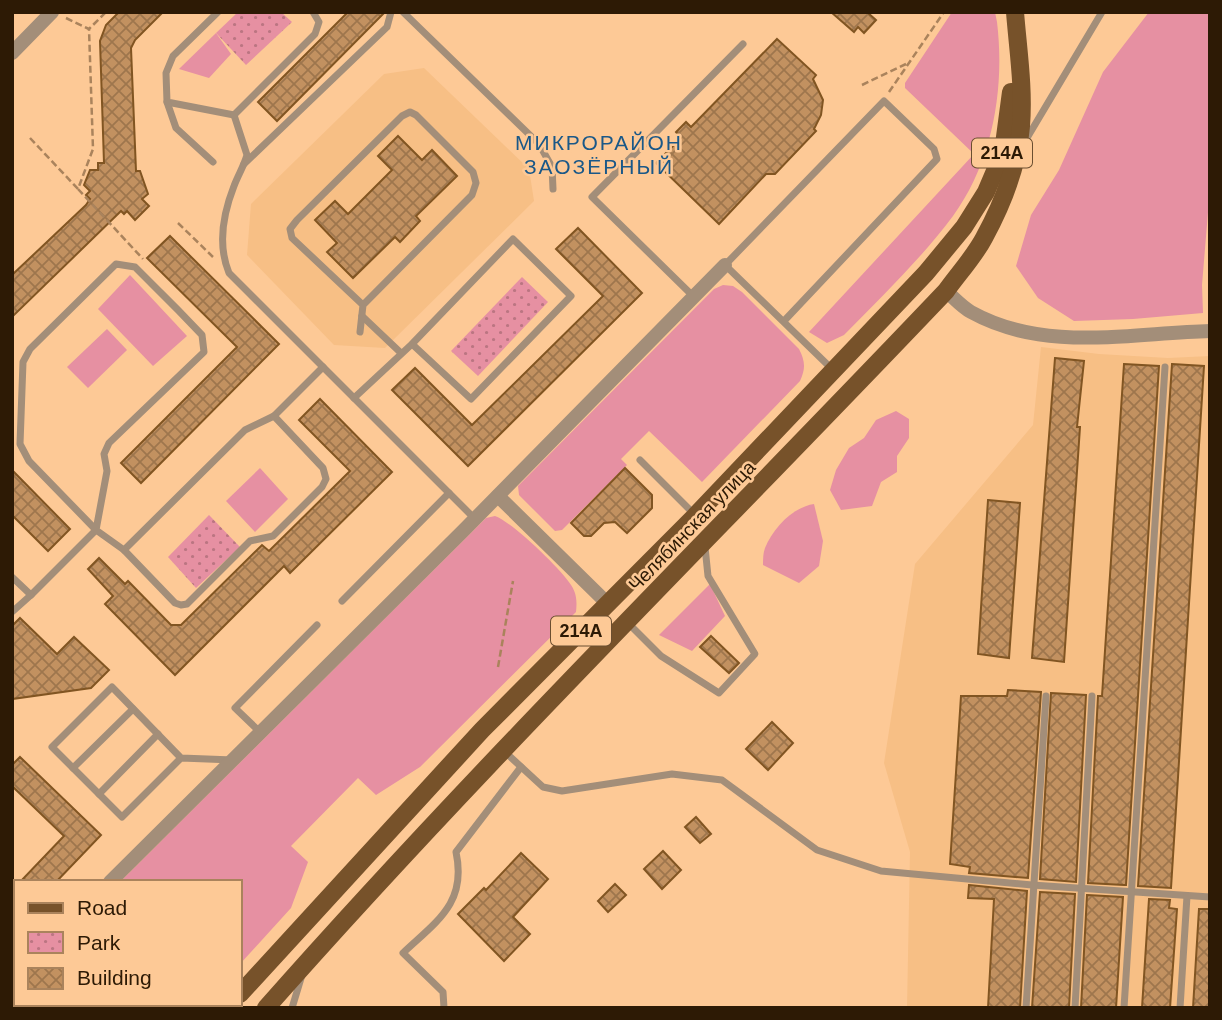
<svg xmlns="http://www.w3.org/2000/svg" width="1222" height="1020" font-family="Helvetica,sans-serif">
<defs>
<pattern id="park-dots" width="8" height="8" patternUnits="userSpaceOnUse" patternTransform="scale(1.75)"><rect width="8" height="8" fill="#e690a2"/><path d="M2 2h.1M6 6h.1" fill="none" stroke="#bb7582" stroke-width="1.8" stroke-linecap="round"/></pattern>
<pattern id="building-cross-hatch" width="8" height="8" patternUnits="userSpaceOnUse" patternTransform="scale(1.75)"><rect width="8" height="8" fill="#c29160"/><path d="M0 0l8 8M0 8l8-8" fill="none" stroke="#9e764d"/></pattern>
</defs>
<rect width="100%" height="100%" fill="#fdc996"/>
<g fill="#f7bf85">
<polygon points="424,68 529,169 534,201 385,348 334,345 247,255 251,204 384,74"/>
<polygon points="1041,347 1099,354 1168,358 1210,356 1210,1008 907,1008 910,852 884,763 915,564 1033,425"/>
</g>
<g fill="#e690a2">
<path d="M952,12H995L997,22C1005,88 993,161 953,216C921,259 881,297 844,335L827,343L809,332L974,154L905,88V83Z"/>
<polygon points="1149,12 1210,12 1210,188 1202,285 1203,313 1133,319 1074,321 1038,298 1016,266 1031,215 1059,170 1103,72"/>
<polygon points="216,33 231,54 209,78 179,69"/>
<polygon points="130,275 187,336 153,366 98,309"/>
<path d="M723,285L733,286L742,292L799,349C805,361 806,368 800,381L702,482L649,431L621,459L627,465L562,530L555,531L519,495L518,486L714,289Z"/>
<polygon points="107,329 127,350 88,388 67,367"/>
<polygon points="896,411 909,419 909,438 897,456 897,472 881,482 872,506 841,510 830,490 836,470 849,448 864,438 876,420"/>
<polygon points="260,468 288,499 255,532 226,501"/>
<path d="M814,504L823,541L819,566L799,583L763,565C763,560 763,553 765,548C773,528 793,507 814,504Z"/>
<path d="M495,516C512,522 561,569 571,585C577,594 577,602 576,612L420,767L376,795L358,778L291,846L308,862L291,908L240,964V882H120L486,518Z"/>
<polygon points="710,584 725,616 692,651 659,635"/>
</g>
<g fill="url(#park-dots)">
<polygon points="238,12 281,12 292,22 246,65 216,33"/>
<polygon points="522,277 548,302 478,376 451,351"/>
<polygon points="209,515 240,547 196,588 168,557"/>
</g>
<g fill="url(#building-cross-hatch)" stroke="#815522" stroke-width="2">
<polygon points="119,12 163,12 135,40 131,48 136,171 140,171 148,194 142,199 149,206 135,220 127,211 124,214 121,211 12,317 12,275 86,205 90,199 86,195 90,191 84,185 90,170 98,170 98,163 104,163 100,41 106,25"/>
<polygon points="348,12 385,12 277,121 258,102"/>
<polygon points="831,12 867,12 876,20 864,33 858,27 854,32"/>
<polygon points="777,39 816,75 813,79 823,100 821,115 814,129 816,131 775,174 766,174 719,224 656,163 681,138 676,132 686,122 691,127"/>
<polygon points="398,136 422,160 432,150 457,176 416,216 420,221 400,242 395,237 353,278 327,252 337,243 315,220 335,201 348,214 392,170 378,156"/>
<polygon points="578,228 642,293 468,466 392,390 415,368 472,425 603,296 556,249"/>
<polygon points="170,236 279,344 141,483 121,463 237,347 147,258"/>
<polygon points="1055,358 1084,361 1077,427 1080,427 1064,662 1032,658"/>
<polygon points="1124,364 1159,366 1126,885 1124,885 1088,883 1098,696 1102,696"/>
<polygon points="1172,364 1204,366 1171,888 1138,886"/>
<polygon points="320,399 392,472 290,573 284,566 175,675 105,604 113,596 88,569 99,558 125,584 128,581 171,625 181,625 262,545 269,551 350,471 299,420"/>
<polygon points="625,468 652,495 652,508 627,533 615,522 604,523 591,536 584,536 571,523"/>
<polygon points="12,470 70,529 48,551 12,515"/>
<polygon points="988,500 1020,503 1009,658 978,654"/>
<polygon points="20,618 57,654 74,637 109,670 91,688 12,699 12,626"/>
<polygon points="711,636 739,663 729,673 700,647"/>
<polygon points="1008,690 1041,692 1028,878 969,873 970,867 950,864 961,696 1007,696"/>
<polygon points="1051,693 1086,695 1076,882 1040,879"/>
<polygon points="772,722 793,743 768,770 746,749"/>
<polygon points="20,757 101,835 56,882 20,882 64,836 12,786 12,765"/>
<polygon points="696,817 711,834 700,843 685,827"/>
<polygon points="663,851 681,870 662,889 644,869"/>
<polygon points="521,853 548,879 513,917 530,934 504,961 458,914 484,888 486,890"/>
<polygon points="615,884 626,895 608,912 598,901"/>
<polygon points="969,885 1027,891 1020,1008 988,1008 994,899 968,898"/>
<polygon points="1040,892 1075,894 1069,1008 1032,1008"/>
<polygon points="1087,895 1123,897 1116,1008 1081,1008"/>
<polygon points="1149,899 1170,900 1169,908 1177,909 1170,1008 1142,1008"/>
<polygon points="1199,909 1210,909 1210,1008 1193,1008"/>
</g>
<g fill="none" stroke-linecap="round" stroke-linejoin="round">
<g stroke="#aa835c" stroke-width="2.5" stroke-dasharray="7 3.5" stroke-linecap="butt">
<polyline points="66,18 89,29 106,12"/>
<polyline points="862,85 906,64"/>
<polyline points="889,92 944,12"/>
<polyline points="30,138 78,189 93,149 89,29"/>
<polyline points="78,189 143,259"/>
<polyline points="178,223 213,257"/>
<polyline points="498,667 513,581"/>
</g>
<g stroke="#a38e79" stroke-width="7">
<polyline points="218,12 173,56 166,73 167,102 234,115"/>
<polyline points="403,12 539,144 552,167 553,189"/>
<polyline points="167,102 176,128 213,162"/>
<path d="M234,115L247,155C244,166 238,175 234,186C223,214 217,244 229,273L475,519"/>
<polyline points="234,115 315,34 319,22 313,12"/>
<polyline points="1024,143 1102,12"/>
<polyline points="244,164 387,27 391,12"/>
<polyline points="694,297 592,197 743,44"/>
<polyline points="362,316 401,353"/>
<polyline points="784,321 937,159 934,149 884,101 725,265 833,370"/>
<polyline points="360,332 363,305 472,195 476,183 473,172 416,115 410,112 402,116 297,220 290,229 292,238 363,305"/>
<polyline points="354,398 412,344 513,239 571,296 471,399 412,344"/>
<polyline points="640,460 695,515"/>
<polyline points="124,550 245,430 274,416 323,367"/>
<polyline points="12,577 31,595 96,530 107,471 104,454 109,443 204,352 202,335 178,310 135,267 116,264 30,349 23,362 20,444 29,461 96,530 124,550 175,603 181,605 187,604 250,541 273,536 322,487 326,479 323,468 274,416"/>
<polyline points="342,601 449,493"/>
<polyline points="12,612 31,595"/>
<polyline points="628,623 661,656 719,693 755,654 708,576 705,547"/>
<polyline points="260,732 235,708 317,625"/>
<polyline points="505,752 543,787 562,791 672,774 722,780 817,850 881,871 1032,885 1210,897"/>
<polyline points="181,758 122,817 52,747 112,687 181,758 233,760"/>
<polyline points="73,768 133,709"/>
<polyline points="99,794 158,734"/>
<polyline points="116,1004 120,1008"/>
<polyline points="137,1004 141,1008"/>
<polyline points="176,1004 180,1008"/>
<polyline points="151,1008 157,1004"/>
<polyline points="292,1008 302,975"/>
<path d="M444,1008L443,992L403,953C437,921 467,903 456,852L521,767"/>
<polyline points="1026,1008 1046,696"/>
<polyline points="1075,1008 1092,696"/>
<polyline points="1124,1008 1165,367"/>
<polyline points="1180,1008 1187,896"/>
</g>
<g stroke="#a38e79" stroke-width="14">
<polyline points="12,53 52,12"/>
<path d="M946,291C954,298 962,307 971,312C1045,353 1130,333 1210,331"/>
<polyline points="498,496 608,604"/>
<polyline points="110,882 464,530 725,265"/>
<polyline points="12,980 16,976"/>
</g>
<g stroke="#77522a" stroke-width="18">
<polyline points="240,994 482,730 695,516 926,273 964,227 986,192 1003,152 1011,92"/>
<polyline points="228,1008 231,1004"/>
<path d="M266,1008C484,761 719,530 946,291C958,274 974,257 984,238C1002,205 1018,164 1021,126C1024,88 1018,50 1015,12"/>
</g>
</g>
<g text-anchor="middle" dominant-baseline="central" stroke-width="5" stroke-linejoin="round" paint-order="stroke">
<g fill="#fdc996" stroke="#6b4e30" stroke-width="2">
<rect x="972" y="138.5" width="60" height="29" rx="5"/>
<rect x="551" y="616.5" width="60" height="29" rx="5"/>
</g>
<g font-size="18" font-weight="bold" fill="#2d1a05">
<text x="1002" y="153">214А</text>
<text x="581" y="631">214А</text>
</g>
<g font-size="19" fill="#2d1a05" stroke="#fdc996">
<text transform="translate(692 526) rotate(-46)">Челябинская улица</text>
</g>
<g font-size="21" letter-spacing="2" fill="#1a5888" stroke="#fdc996">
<text x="599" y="142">МИКРОРАЙОН<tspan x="599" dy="24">ЗАОЗЁРНЫЙ</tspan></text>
</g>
</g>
<rect width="1222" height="1020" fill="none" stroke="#2d1a05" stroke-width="28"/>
<rect x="14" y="880" width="228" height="126" fill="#fdc996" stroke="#aa835c" stroke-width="2"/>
<rect x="28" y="903" width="35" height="10" fill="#77522a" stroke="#aa835c" stroke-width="2"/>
<text x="77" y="915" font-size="21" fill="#2d1a05">Road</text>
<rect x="28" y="932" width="35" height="21" fill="url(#park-dots)" stroke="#aa835c" stroke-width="2"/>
<text x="77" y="950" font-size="21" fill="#2d1a05">Park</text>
<rect x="28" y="968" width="35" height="21" fill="url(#building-cross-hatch)" stroke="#aa835c" stroke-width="2"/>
<text x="77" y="985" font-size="21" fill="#2d1a05">Building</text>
</svg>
